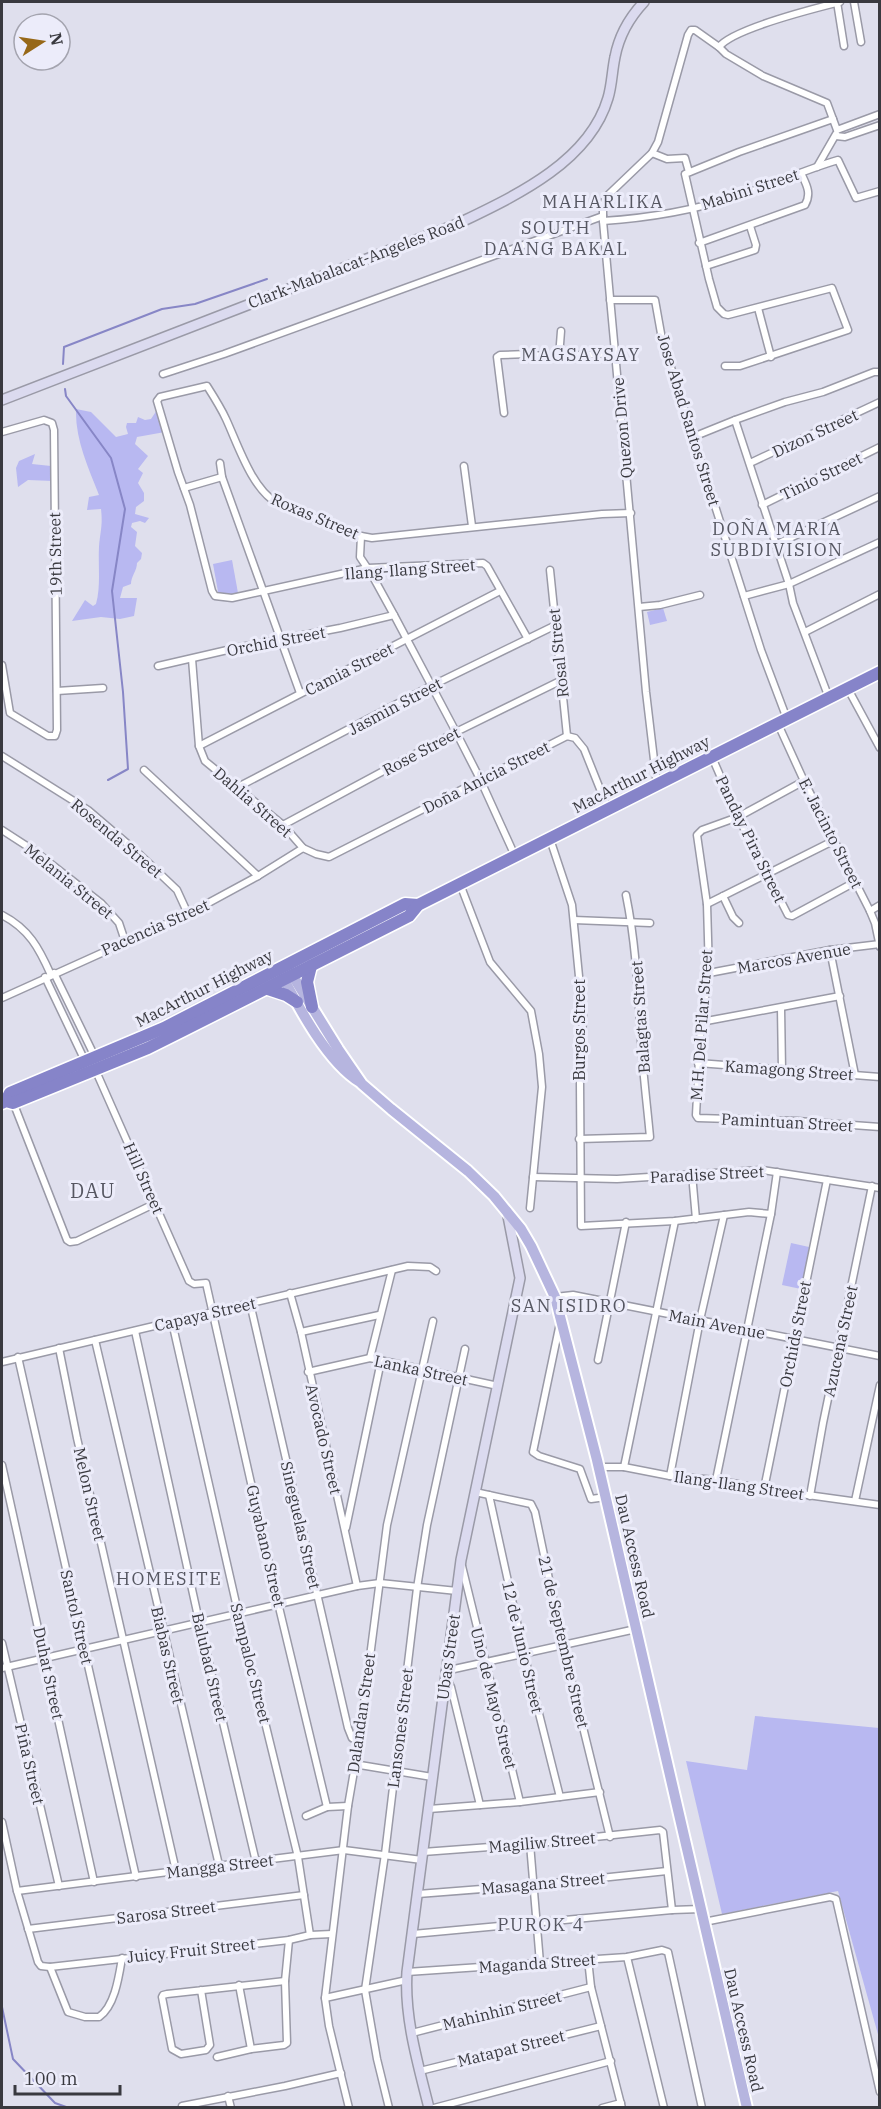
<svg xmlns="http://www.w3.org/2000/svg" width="881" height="2109" font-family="'IBM Plex Serif',serif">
<rect width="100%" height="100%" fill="#dfdfed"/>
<g fill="#b8b8f1">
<path d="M76,409L91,412L116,437L128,434L126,427L127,423H136L138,417L145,420L151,419L157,410L165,432L137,437L135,444L148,456L138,469L143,473L138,483L144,493V501L136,507L135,514L149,518L145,523L140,521L132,523L131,527L137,532L135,546L142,553L141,559L137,563C137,571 131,576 131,584L123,587L120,598H137L134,616L120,619L101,617L72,621L85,600L93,606L96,604C101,586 98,567 99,547C100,532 103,526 101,509L87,510L89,497L99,495C88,467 75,439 76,409Z"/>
<polygon points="35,454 32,464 51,466 53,481 28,480 18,487 16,468 19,461"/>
<polygon points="232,560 238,593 219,597 213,564"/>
<polygon points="663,608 667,621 650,625 647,612"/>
<polygon points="791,1243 809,1247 801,1289 782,1285"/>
<polygon points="755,1716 879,1728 879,2038 838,1891 722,1914 686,1761 747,1770"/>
</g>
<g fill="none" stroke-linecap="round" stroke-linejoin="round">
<g stroke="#8786c6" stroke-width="2">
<polyline points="63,364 64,347 162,309 195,304 267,279"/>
<polyline points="65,389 66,396 111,458 125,509 112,591 123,692 128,769 108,780"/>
<polyline points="2,2007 13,2059 55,2103 69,2108"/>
</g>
<g stroke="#9a9aa7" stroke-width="9">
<g id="street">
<polyline points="837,2 844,46"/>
<polyline points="854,2 861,42"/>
<path d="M719,47C732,29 816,8 840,2"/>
<polyline points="836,136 845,137 880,125"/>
<polyline points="652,153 667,159 685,158 689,172"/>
<polyline points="817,167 836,134"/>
<path d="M603,221C649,218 695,210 738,196C772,185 804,170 838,160L856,198L880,191"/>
<path d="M699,243L805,205C812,193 806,184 801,173"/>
<polyline points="706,266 755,250 756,245 750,226"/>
<polyline points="610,300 655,300 662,339 693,437 761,650 787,719"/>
<polyline points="758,308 771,357"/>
<polyline points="559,357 561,331"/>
<polyline points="725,366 740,366 848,330 832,288 728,315 724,314 717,307 709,279 685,174 739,152 833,119"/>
<polyline points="163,374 224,354 603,216"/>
<polyline points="504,413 497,357 500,355 528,354 548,357 615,353"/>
<polyline points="735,420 789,584 793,603 829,698"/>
<polyline points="2,432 44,420 52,423 54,430 57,730 55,736 48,736 10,713 2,665"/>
<polyline points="693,437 735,420 785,402 823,392 874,372 880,372"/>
<polyline points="220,463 222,477 300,693"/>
<polyline points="750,463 880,402"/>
<polyline points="464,466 472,526"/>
<polyline points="184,488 222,477"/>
<polyline points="762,505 880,447"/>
<polyline points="361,536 360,557 372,575 394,615 456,732 480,779 515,856"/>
<polyline points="775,545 880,496"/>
<polyline points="550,570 567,736"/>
<polyline points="744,596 789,584 880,542"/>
<polyline points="639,607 660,605 700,595"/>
<polyline points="805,632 880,594"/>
<path d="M528,639L487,566L483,563L368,568L232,598L215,596L212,591L190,505L178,472L157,401L160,397L207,386C214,397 221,408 226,419C238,445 252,489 277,503L361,536L372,538L602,514L631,513"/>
<polyline points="192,659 199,746 205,761 283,825 303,848 316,854 329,857 567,736 575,738 584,749 608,809"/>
<polyline points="158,666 236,648 340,628 394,615"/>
<polyline points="848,689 880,748"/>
<polyline points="57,691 103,688"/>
<polyline points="778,724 804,781 870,911 875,923 880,947"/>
<polyline points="199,746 500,591"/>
<polyline points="2,756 88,810 136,851 177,890 188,914"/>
<polyline points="712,757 738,817 788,915 792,916 855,882"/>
<polyline points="144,770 258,876"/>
<polyline points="804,781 738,817 702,830 697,835 707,904 709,973 701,1022 696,1115 698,1118 797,1121 880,1127"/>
<polyline points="657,785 646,692 603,221 603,206 606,197 652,153 658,142 688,35 691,30 695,30 719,47 726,54 763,76 827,103 837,130 880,114"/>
<polyline points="236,788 431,686 556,625"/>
<polyline points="283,825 456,732 562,680"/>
<polyline points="2,830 36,852 101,903 119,923 125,941"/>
<polyline points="550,839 572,905 583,1017 580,1083 581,1226 675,1221 749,1212 771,1214"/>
<polyline points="460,884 490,962 531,1011 539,1054 542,1087 530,1208"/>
<polyline points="723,896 733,917 739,923"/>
<polyline points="707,904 835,840"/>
<polyline points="870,911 880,905"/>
<path d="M2,915C29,929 39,948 51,975"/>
<polyline points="574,920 650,923"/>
<polyline points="830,950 855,1075"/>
<polyline points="54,973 95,1057"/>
<polyline points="709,973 830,950 880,944"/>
<polyline points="45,977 85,1061"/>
<polyline points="2,998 188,914 258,876 303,848"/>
<polyline points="781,1008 782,1070"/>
<polyline points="701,1022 840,996"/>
<polyline points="698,1063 880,1077"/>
<polyline points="95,1069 189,1281 194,1284 206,1283 278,1603 327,1807"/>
<polyline points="13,1102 67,1240 70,1242 77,1241 156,1203"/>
<path d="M579,1139L650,1137C647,1105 643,1073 641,1041C638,992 636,944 626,895"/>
<polyline points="692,1174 696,1219"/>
<polyline points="533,1177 617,1179 762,1170 880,1188"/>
<polyline points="290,1293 301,1332 357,1586"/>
<polyline points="555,1297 573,1295 880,1356"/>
<polyline points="250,1303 348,1728 352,1738 359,1742"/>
<polyline points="172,1322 238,1612 298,1857 310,1935"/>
<polyline points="560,1323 533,1452 539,1456 580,1469 591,1499 606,1497"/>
<polyline points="135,1331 199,1621 256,1862"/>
<polyline points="301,1332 379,1315"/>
<polyline points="95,1340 219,1865"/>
<polyline points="59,1348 77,1438 176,1871"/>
<polyline points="18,1357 136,1877"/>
<polyline points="370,1358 392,1270"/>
<polyline points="598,1360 626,1222"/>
<polyline points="2,1362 408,1266 430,1267 436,1271"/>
<polyline points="308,1372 370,1358 498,1386"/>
<polyline points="2,1465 94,1882"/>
<polyline points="599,1467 624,1467 670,1476 716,1480 764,1489 880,1505"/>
<polyline points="624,1467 675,1221"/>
<polyline points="670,1476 700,1320 724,1215"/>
<polyline points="716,1480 771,1214 777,1172"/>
<polyline points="764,1489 827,1180"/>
<polyline points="475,1492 531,1504 535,1512 563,1646 610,1837"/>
<polyline points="489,1495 524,1654 560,1797"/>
<polyline points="810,1496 823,1423 872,1186"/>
<polyline points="855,1501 880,1385"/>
<polyline points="346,1528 381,1361"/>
<polyline points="462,1566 520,1802"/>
<polyline points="2,1643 59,1886"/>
<polyline points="2,1668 357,1586 380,1583 457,1591"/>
<polyline points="445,1671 636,1629"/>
<polyline points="447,1679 451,1687 480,1805"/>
<polyline points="354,1764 432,1777"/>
<polyline points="429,1809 520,1802 600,1792"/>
<polyline points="306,1816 327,1807 348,1806"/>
<polyline points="2,1822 17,1891 38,1962 41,1966 50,1967 289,1940 310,1935 332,1934"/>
<polyline points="530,1844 540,1963"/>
<polyline points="423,1852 530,1844 660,1830 663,1832 672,1910"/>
<polyline points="17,1891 344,1850 422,1860"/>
<polyline points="418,1894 534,1885 667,1871"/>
<polyline points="704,1922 830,1897 836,1899 880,2092"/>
<polyline points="28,1929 304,1895"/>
<polyline points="413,1934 672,1910 701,1909"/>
<polyline points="627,1957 664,2108"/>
<polyline points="588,1959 591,1987 622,2108"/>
<path d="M50,1967L68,2012L85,2017H99C115,2006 119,1976 122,1958"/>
<polyline points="407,1972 627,1957 662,1950 668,1952 702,2108"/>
<polyline points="239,1985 251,2049"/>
<polyline points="201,1990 210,2045 206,2050 181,2054 172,2049 162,1997 163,1995 167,1994 285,1981"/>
<polyline points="325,1998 407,1980"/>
<polyline points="412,2033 591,1987"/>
<polyline points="217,2057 251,2049 284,2045 287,2043 285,1981 289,1940"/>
<polyline points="420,2071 601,2026"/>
<polyline points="228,2096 231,2108"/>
<polyline points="182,2106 285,2086 341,2073"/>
<polyline points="349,2108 329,2026 325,1998 348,1806 359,1742 387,1525 433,1321"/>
<polyline points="389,2108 377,2059 365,1990 385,1854 417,1588 427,1525 465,1349"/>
<polyline points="434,2108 611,2061"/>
<polyline points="602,2108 621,2103"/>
</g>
</g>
<g stroke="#9a9aa7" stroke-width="12">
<g id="secondary">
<path d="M2,400L457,224C513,197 589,163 608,98C612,85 612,71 615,57C619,36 629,18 644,2"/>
<path d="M429,2108C418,2064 404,2017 407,1972L461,1560L520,1278L507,1211"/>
</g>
</g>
<g stroke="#fff" stroke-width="14">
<g id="primary">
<polyline points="288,968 338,1049 362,1084 391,1109 468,1171 494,1196 521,1229 531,1246 555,1297 597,1460 747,2108"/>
<path d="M280,972C298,1006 327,1062 360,1082"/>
</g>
</g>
<g stroke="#fff" stroke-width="15">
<g id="highway">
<polyline points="311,966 307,982 312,1007"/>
<polyline points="268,989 286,995 297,1002"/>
<polyline points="6,1101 10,1093 164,1028 405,904 418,905"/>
<polyline points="2,1103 6,1101 13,1103 148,1048 184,1030 409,916 418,905 880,672"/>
</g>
</g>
<use href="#street" stroke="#fff" stroke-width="6"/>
<use href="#secondary" stroke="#dbdaef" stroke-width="9"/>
<use href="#primary" stroke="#b6b5df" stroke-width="10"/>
<use href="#highway" stroke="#8684c9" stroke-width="12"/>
</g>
<g text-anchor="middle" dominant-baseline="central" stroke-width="6" stroke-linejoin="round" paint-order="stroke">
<g font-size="16" fill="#39393f" stroke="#ececfa">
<text transform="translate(750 189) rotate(-18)">Mabini Street</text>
<text transform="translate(356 262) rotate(-21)">Clark-Mabalacat-Angeles Road</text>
<text transform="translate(689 420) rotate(73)">Jose Abad Santos Street</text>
<text transform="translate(622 428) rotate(-95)">Quezon Drive</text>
<text transform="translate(815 433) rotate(-25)">Dizon Street</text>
<text transform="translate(821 476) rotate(-26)">Tinio Street</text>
<text transform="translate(315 516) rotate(23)">Roxas Street</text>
<text transform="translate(55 554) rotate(-91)">19th Street</text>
<text transform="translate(410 569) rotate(-4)">Ilang-Ilang Street</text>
<text transform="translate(276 641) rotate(-11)">Orchid Street</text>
<text transform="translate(558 653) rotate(-96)">Rosal Street</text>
<text transform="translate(349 669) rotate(-27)">Camia Street</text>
<text transform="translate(395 706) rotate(-28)">Jasmin Street</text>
<text transform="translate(421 751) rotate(-28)">Rose Street</text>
<text transform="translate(641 774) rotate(-27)">MacArthur Highway</text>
<text transform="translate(486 777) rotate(-27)">Doña Anicia Street</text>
<text transform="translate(253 802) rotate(41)">Dahlia Street</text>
<text transform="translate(831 833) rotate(63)">E. Jacinto Street</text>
<text transform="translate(117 838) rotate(40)">Rosenda Street</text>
<text transform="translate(751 839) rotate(64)">Panday Pira Street</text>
<text transform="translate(69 881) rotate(39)">Melania Street</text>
<text transform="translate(155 927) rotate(-24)">Pacencia Street</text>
<text transform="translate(794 958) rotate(-10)">Marcos Avenue</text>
<text transform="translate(204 988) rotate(-27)">MacArthur Highway</text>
<text transform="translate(640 1017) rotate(-94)">Balagtas Street</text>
<text transform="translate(701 1025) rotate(-86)">M.H. Del Pilar Street</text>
<text transform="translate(579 1030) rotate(-90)">Burgos Street</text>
<text transform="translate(789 1070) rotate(4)">Kamagong Street</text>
<text transform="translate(787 1122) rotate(3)">Pamintuan Street</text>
<text transform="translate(707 1174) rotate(-3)">Paradise Street</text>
<text transform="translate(144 1178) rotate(66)">Hill Street</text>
<text transform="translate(205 1314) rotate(-13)">Capaya Street</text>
<text transform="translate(717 1324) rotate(11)">Main Avenue</text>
<text transform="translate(795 1334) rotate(-79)">Orchids Street</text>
<text transform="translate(840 1341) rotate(-78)">Azucena Street</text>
<text transform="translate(421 1370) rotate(12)">Lanka Street</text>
<text transform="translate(324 1439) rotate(77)">Avocado Street</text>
<text transform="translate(739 1485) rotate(8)">Ilang-Ilang Street</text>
<text transform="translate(90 1494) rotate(77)">Melon Street</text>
<text transform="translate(301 1525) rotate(77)">Sineguelas Street</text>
<text transform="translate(266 1546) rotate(77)">Guyabano Street</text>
<text transform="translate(635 1556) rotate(77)">Dau Access Road</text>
<text transform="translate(77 1617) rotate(77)">Santol Street</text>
<text transform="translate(564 1642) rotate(77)">21 de Septembre Street</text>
<text transform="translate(523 1647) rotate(77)">12 de Junio Street</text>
<text transform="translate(168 1655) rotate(77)">Biabas Street</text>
<text transform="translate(448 1657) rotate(-82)">Ubas Street</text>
<text transform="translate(251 1663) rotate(76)">Sampaloc Street</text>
<text transform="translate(210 1667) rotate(77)">Balubad Street</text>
<text transform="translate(49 1673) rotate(78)">Duhat Street</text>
<text transform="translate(494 1698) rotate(76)">Uno de Mayo Street</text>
<text transform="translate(361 1713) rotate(-82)">Dalandan Street</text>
<text transform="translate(400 1728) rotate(-83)">Lansones Street</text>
<text transform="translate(30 1764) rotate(77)">Piña Street</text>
<text transform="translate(542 1842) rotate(-5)">Magiliw Street</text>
<text transform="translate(220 1866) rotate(-7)">Mangga Street</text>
<text transform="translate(543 1883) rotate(-5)">Masagana Street</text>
<text transform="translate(166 1912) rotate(-7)">Sarosa Street</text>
<text transform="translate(191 1950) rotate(-6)">Juicy Fruit Street</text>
<text transform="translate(537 1963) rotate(-4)">Maganda Street</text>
<text transform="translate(502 2010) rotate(-14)">Mahinhin Street</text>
<text transform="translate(744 2030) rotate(77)">Dau Access Road</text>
<text transform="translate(511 2048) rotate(-14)">Matapat Street</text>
</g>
<g font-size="18" letter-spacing="1.5" fill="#565762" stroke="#ececfa">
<text x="603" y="201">MAHARLIKA</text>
<text x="556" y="227">SOUTH<tspan x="556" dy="21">DAANG BAKAL</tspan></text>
<text x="581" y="354">MAGSAYSAY</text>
<text x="777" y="528">DOÑA MARIA<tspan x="777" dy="21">SUBDIVISION</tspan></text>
<text x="569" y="1305">SAN ISIDRO</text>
<text x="169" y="1578">HOMESITE</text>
<text x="541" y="1924">PUROK 4</text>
</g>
<g font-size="20" letter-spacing="1.5" fill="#565762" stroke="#ececfa">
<text x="93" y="1190">DAU</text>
</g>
</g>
<rect width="881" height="2109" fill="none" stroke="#39393f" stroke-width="6"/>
<g transform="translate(42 42) rotate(78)"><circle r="28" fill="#ececfa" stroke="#a4a4af" stroke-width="1.5"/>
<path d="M0-4.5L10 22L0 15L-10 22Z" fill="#976818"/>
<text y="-9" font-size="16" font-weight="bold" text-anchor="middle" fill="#39393f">N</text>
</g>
<path d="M15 2085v9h105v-9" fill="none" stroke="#39393f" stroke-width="3"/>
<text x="24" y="2085" font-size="18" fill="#39393f" stroke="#ececfa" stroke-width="4.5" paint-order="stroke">100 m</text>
</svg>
